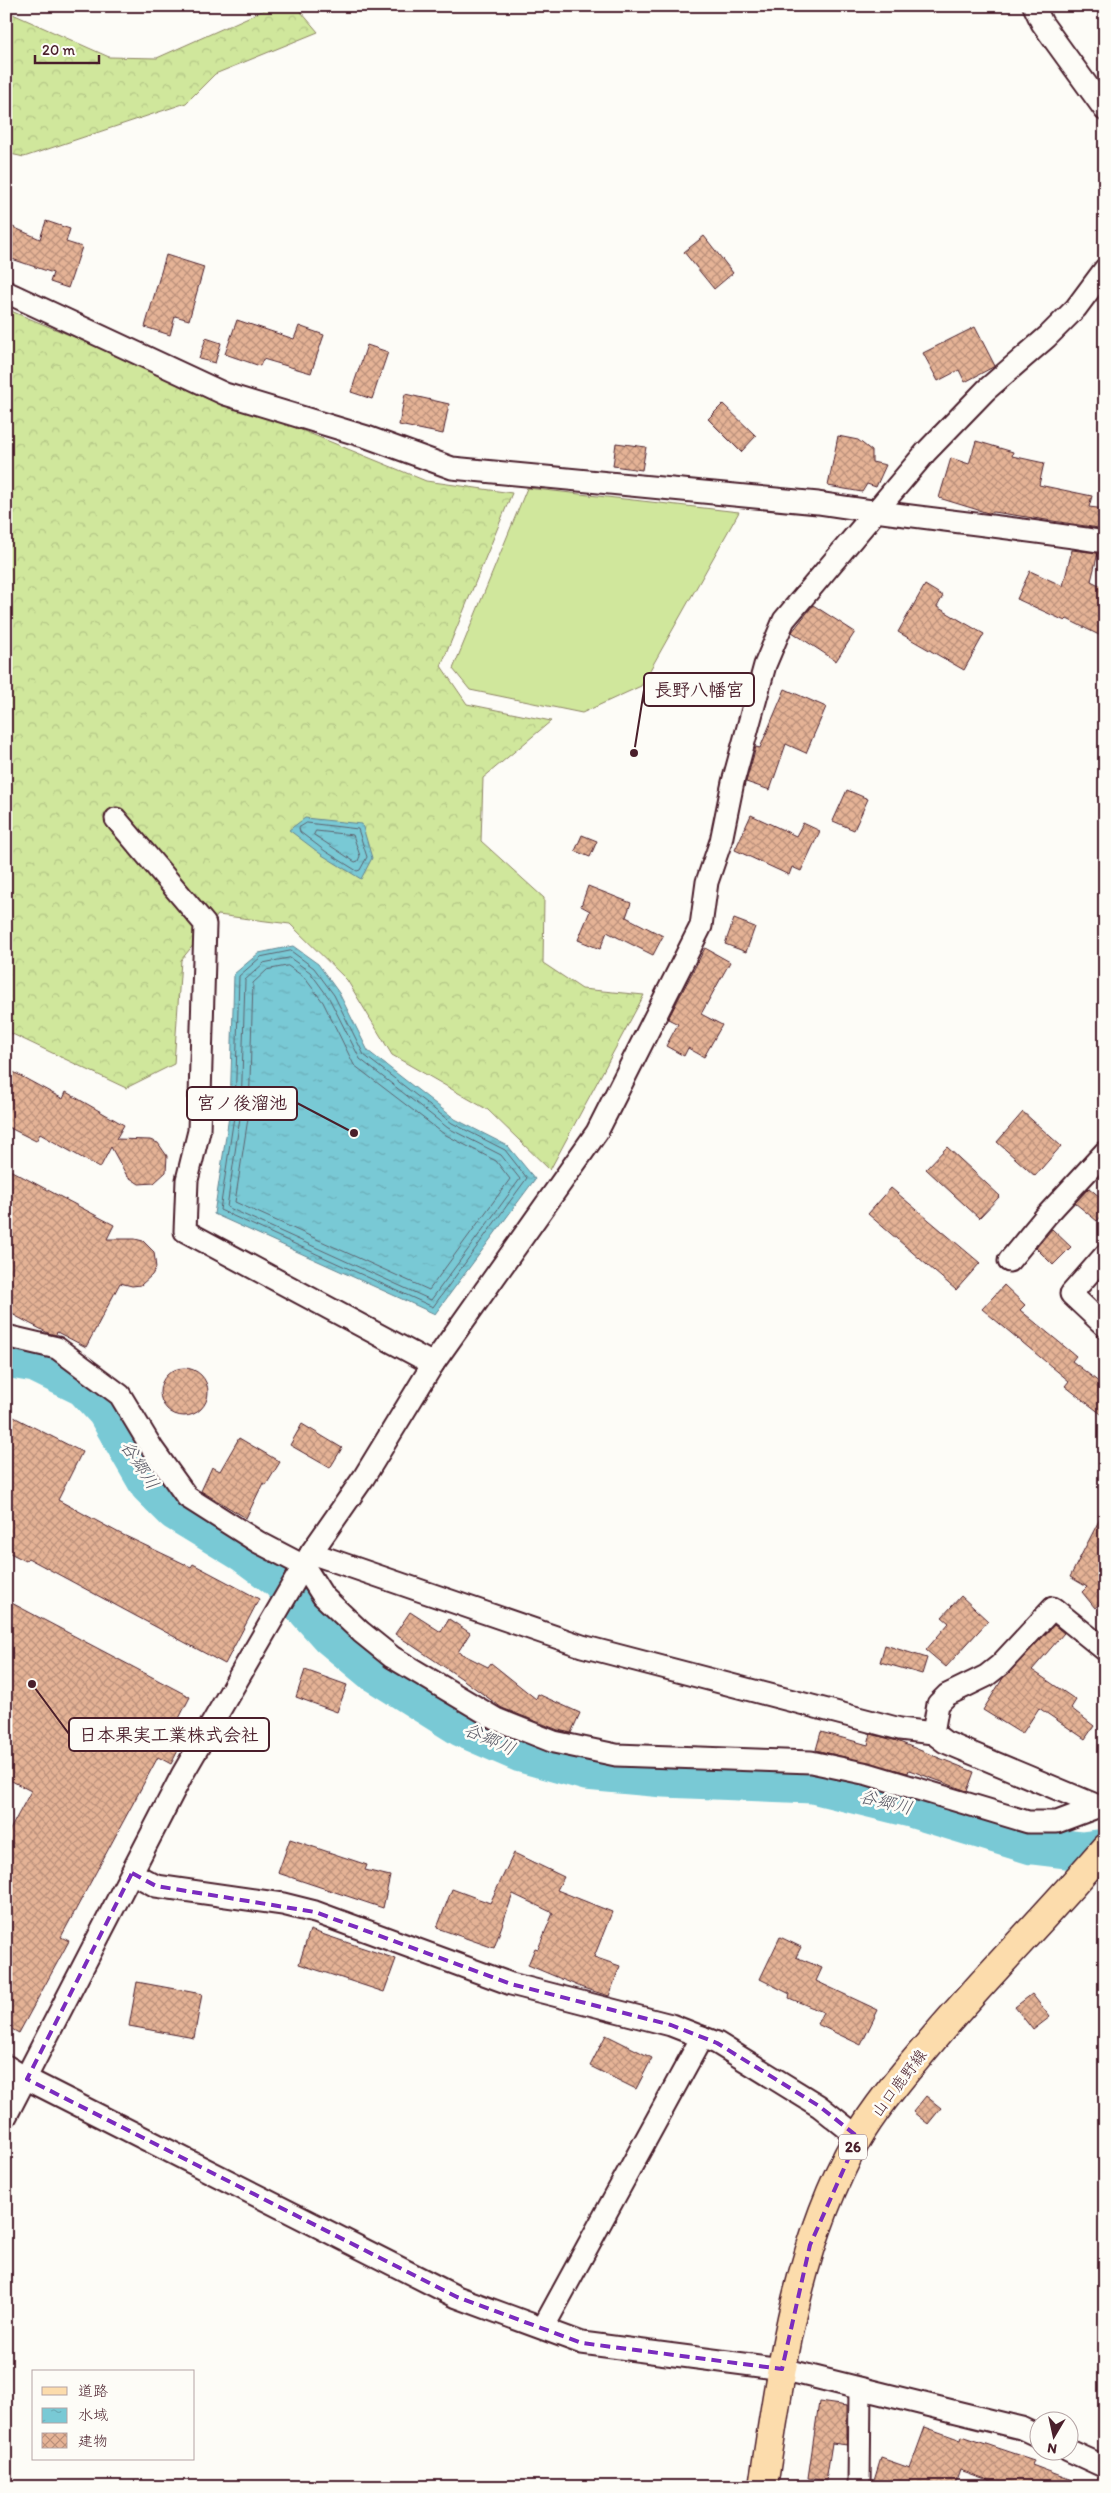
<svg xmlns="http://www.w3.org/2000/svg" width="1111" height="2493" font-family="Itim,'Klee One',sans-serif">
<defs>
<pattern id="forest-crowns" width="20" height="18" patternUnits="userSpaceOnUse" patternTransform="scale(1.25)"><rect width="20" height="18" fill="#d0e79c"/><path d="M2 6a3 3 0 1 1 6 0M12 15a3 3 0 1 1 6 0" fill="none" stroke="#b4c687"/></pattern>
<pattern id="water-ripples" width="26" height="14" patternUnits="userSpaceOnUse" patternTransform="scale(1.25)"><rect width="26" height="14" fill="#79c9d5"/><path d="M2 4q2-2 4 0t4 0M15 11q2-2 4 0t4 0" fill="none" stroke="#6aacb7"/></pattern>
<pattern id="building-cross-hatch" width="8" height="8" patternUnits="userSpaceOnUse" patternTransform="scale(1.25)"><rect width="8" height="8" fill="#e5b396"/><path d="M0 0l8 8M0 8l8-8" fill="none" stroke="#bc917b"/></pattern>
</defs>
<rect width="100%" height="100%" fill="#fdfcf7"/>
<filter id="ink" filterUnits="userSpaceOnUse"><feTurbulence type="fractalNoise" baseFrequency=".02" numOctaves="2"/><feDisplacementMap in="SourceGraphic" scale="10" xChannelSelector="R" yChannelSelector="G"/><feConvolveMatrix kernelMatrix="1 2 1 2 8 2 1 2 1" color-interpolation-filters="sRGB"/></filter>
<g filter="url(#ink)">
<g fill="url(#forest-crowns)" stroke="#8d8364">
<polygon points="273,6 296,6 318,32 215,74 186,103 24,157 6,153 6,11 109,57 157,58"/>
<polygon points="6,309 426,481 512,493 441,666 467,704 551,721 483,778 481,841 544,898 543,963 582,989 644,995 550,1170 488,1110 392,1055 347,980 290,924 218,915 181,960 174,1064 126,1088 6,1031"/>
</g>
<polygon fill="#d0e79c" stroke="#8d8364" points="527,488 739,512 641,686 582,713 470,690 453,669"/>
<g fill="url(#water-ripples)" stroke="#668591">
<polygon points="305,818 362,824 372,858 361,879 322,855 289,830"/>
<polygon points="293,946 318,964 339,993 368,1051 455,1119 508,1146 535,1179 435,1314 214,1214 230,1110 234,974 259,953"/>
</g>
<g fill="none" stroke-linecap="round" stroke-linejoin="round">
<g stroke="#5d636f" stroke-width="1">
<polygon points="307,823 358,829 367,857 360,870 357,871 325,851 300,832 299,828"/>
<polygon points="316,831 353,835 360,856 358,861 355,862 314,835"/>
<polygon points="291,951 314,968 334,995 364,1055 452,1123 505,1150 527,1178 433,1307 220,1210 235,1110 239,976 261,957"/>
<polygon points="290,958 310,972 329,998 360,1059 448,1128 501,1155 520,1179 431,1300 227,1207 241,1111 245,980 264,963"/>
<polygon points="288,966 304,977 323,1002 354,1065 444,1134 496,1161 510,1179 429,1290 235,1202 249,1112 253,983 267,970"/>
</g>
<polyline stroke="#79c9d5" stroke-width="39" points="6,1358 35,1363 84,1387 106,1411 149,1485 175,1511 244,1553 279,1579 330,1636 372,1671 461,1727 521,1753 586,1771 664,1778 813,1784 911,1808 1032,1845 1082,1851 1105,1848"/>
</g>
<g fill="url(#building-cross-hatch)" stroke="#4a1f2b">
<polygon points="46,221 70,229 66,242 82,247 68,288 50,282 53,273 6,257 6,224 40,239"/>
<polygon points="704,236 733,273 714,289 684,252"/>
<polygon points="166,255 204,267 189,320 175,316 170,335 145,327"/>
<polygon points="237,320 294,339 299,326 324,335 311,373 263,359 260,366 225,354"/>
<polygon points="975,327 995,366 965,382 959,370 938,381 923,353"/>
<polygon points="206,338 221,343 215,363 199,359"/>
<polygon points="367,345 388,352 372,399 351,392"/>
<polygon points="405,394 449,404 443,434 399,425"/>
<polygon points="723,404 756,436 741,452 708,419"/>
<polygon points="838,436 858,440 872,451 872,462 886,465 876,487 867,484 862,492 828,486"/>
<polygon points="976,441 1013,452 1012,456 1044,463 1039,485 1092,496 1089,507 1105,509 1105,529 994,512 988,513 939,498 951,458 969,464"/>
<polygon points="616,443 646,447 642,470 613,466"/>
<polygon points="1072,550 1098,553 1091,581 1105,588 1105,638 1067,619 1065,621 1017,599 1030,571 1063,586"/>
<polygon points="925,585 943,596 937,607 984,634 964,670 898,632"/>
<polygon points="813,605 855,632 836,661 792,632"/>
<polygon points="785,689 826,707 806,753 786,744 770,790 746,782 756,747 760,748"/>
<polygon points="847,790 868,799 854,830 833,821"/>
<polygon points="751,815 796,836 803,823 820,831 801,871 792,867 789,875 735,850"/>
<polygon points="582,835 597,841 590,857 575,851"/>
<polygon points="588,886 631,903 626,917 663,936 653,955 607,932 600,949 578,940 590,911 581,906"/>
<polygon points="734,919 755,927 746,952 725,944"/>
<polygon points="705,948 730,962 701,1014 722,1025 704,1057 688,1048 684,1056 666,1046 678,1024 668,1019"/>
<polygon points="6,1068 63,1099 66,1092 124,1125 116,1139 150,1140 158,1143 167,1156 166,1172 154,1183 139,1184 127,1176 111,1147 100,1168 40,1134 36,1141 6,1126"/>
<polygon points="1023,1112 1061,1146 1035,1176 997,1142"/>
<polygon points="947,1147 1000,1196 979,1218 926,1169"/>
<polygon points="6,1168 114,1225 107,1239 135,1239 143,1241 154,1252 156,1268 152,1275 141,1285 132,1286 120,1283 86,1347 57,1332 56,1335 48,1333 6,1311"/>
<polygon points="891,1188 980,1263 956,1290 868,1214"/>
<polygon points="1089,1188 1105,1201 1105,1212 1097,1221 1075,1203"/>
<polygon points="1052,1229 1071,1247 1053,1265 1036,1248"/>
<polygon points="1004,1285 1025,1305 1020,1310 1076,1356 1072,1361 1105,1387 1105,1417 1065,1386 1069,1381 982,1309"/>
<circle cx="184" cy="1392" r="24"/>
<polygon points="6,1413 82,1452 58,1500 119,1533 191,1567 193,1564 259,1599 225,1664 28,1558 26,1561 6,1551"/>
<polygon points="302,1424 342,1448 330,1468 290,1445"/>
<polygon points="239,1438 280,1462 266,1485 263,1483 246,1518 201,1491 212,1467 220,1471"/>
<polygon points="1105,1509 1105,1600 1095,1608 1082,1592 1087,1587 1070,1577"/>
<polygon points="961,1596 988,1621 946,1667 926,1650 949,1623 942,1617"/>
<polygon points="6,1600 190,1697 173,1730 185,1737 171,1764 158,1757 61,1937 69,1941 19,2033 6,2026 6,1837 31,1791 6,1778"/>
<polygon points="410,1612 441,1632 449,1619 470,1633 458,1652 488,1667 491,1663 536,1699 538,1694 580,1713 571,1733 558,1730 502,1708 461,1678 395,1634"/>
<polygon points="1054,1625 1064,1633 1032,1670 1076,1700 1071,1708 1094,1726 1085,1739 1039,1708 1022,1734 983,1710 1003,1678"/>
<polygon points="885,1645 927,1658 922,1674 880,1662"/>
<polygon points="305,1670 347,1685 337,1712 296,1697"/>
<polygon points="821,1732 868,1745 871,1734 897,1741 974,1772 967,1791 909,1770 908,1773 816,1750"/>
<polygon points="290,1839 367,1865 365,1870 390,1876 383,1908 278,1873"/>
<polygon points="514,1853 564,1877 557,1890 612,1912 594,1957 620,1966 609,1996 583,1988 528,1965 535,1948 538,1949 553,1913 513,1894 494,1948 437,1928 452,1889 490,1903"/>
<polygon points="310,1930 396,1959 384,1992 299,1964"/>
<polygon points="780,1937 801,1947 796,1957 822,1968 816,1981 878,2010 861,2045 817,2024 823,2012 789,1998 790,1994 760,1979"/>
<polygon points="137,1982 202,1994 194,2038 129,2026"/>
<polygon points="1032,1994 1050,2017 1033,2030 1015,2007"/>
<polygon points="606,2035 652,2058 636,2089 590,2066"/>
<polygon points="926,2096 941,2108 928,2124 913,2112"/>
<polygon points="819,2402 847,2406 847,2445 832,2443 826,2481 808,2478"/>
<polygon points="925,2427 961,2440 962,2436 1034,2460 1032,2465 1085,2485 1084,2487 992,2487 994,2482 960,2470 954,2487 872,2487 881,2458 910,2468"/>
</g>
<g fill="none" stroke-linecap="round" stroke-linejoin="round">
<g stroke="#4a1f2b" stroke-width="25">
<g id="street">
<polyline points="1034,6 1042,23 1105,110"/>
<path d="M6,292L225,394L367,437L452,468L818,503C913,518 1009,526 1105,542"/>
<polyline points="116,819 205,924 199,1131 187,1180 185,1231 433,1364"/>
<polyline points="1105,1255 1071,1294 1105,1326"/>
<polyline points="1009,1261 1046,1216 1105,1152"/>
<polyline points="6,1336 57,1348 120,1395 152,1448 187,1497 258,1542 304,1566 323,1596 361,1632 392,1657 496,1719 554,1742 616,1755 811,1762 868,1774 1028,1822 1057,1822 1105,1804"/>
<polyline points="311,1553 582,1646 900,1729 933,1733"/>
<polyline points="1098,1806 945,1742 933,1733 938,1704 947,1695 986,1676 1000,1665 1053,1608 1105,1650"/>
<polyline points="132,1873 156,1886 283,1904 315,1912 511,1984 671,2025 717,2043 819,2106 858,2137"/>
<polyline points="6,2066 27,2079 457,2297 582,2343 782,2369 1021,2428 1038,2436"/>
<polyline points="6,2116 182,1775 311,1553 364,1477 433,1364 597,1132 701,926 707,882 721,841 733,782 765,665 784,620 926,452 986,390 1047,337 1076,308 1105,269"/>
<polyline points="543,2328 702,2037"/>
<polyline points="1068,2450 1105,2467"/>
<polyline points="859,2487 860,2389"/>
</g>
</g>
<g stroke="#4a1f2b" stroke-width="31">
<path id="primary" d="M763,2487C781,2368 797,2245 857,2139C875,2108 900,2078 923,2051C981,1981 1046,1917 1105,1848"/>
</g>
<use href="#street" stroke="#fdfcf7" stroke-width="21"/>
<use href="#primary" stroke="#fcdcac" stroke-width="28"/>
</g>
</g>
<path fill="none" stroke="#7b2cbf" stroke-width="4" stroke-dasharray="10 6" stroke-linejoin="round" d="M132,1873L156,1886L315,1912L511,1984L671,2025L717,2043L819,2106L858,2137L810,2245L782,2369L582,2343L457,2297L27,2079Z"/>
<g text-anchor="middle" dominant-baseline="central" stroke-width="5" stroke-linejoin="round" paint-order="stroke">
<rect fill="#fdfcf7" stroke="#806168" stroke-width="1" x="839" y="2134.5" width="28" height="25" rx="4"/>
<g font-size="15" font-weight="bold" fill="#4a1f2b">
<text x="853" y="2147">26</text>
</g>
<g font-size="16" fill="#4a1f2b" stroke="#fdfcf7">
<text transform="translate(899 2083) rotate(-53)">山口鹿野線</text>
</g>
<g font-size="18" font-style="italic" fill="#5a5a66" stroke="#fdfcf7">
<text transform="translate(140 1465) rotate(57)">谷郷川</text>
<text transform="translate(490 1739) rotate(24)">谷郷川</text>
<text transform="translate(886 1802) rotate(14)">谷郷川</text>
</g>
</g>
<path fill="none" stroke="#4a1f2b" stroke-width="2" d="M634 753L644 690M354 1133L297 1103M32 1684L69 1734"/>
<g fill="#4a1f2b" stroke="#fdfcf7" stroke-width="2">
<circle cx="634" cy="753" r="5"/>
<circle cx="354" cy="1133" r="5"/>
<circle cx="32" cy="1684" r="5"/>
</g>
<g fill="#fdfcf7" stroke="#4a1f2b" stroke-width="2">
<rect x="644" y="673" width="110" height="33" rx="5"/>
<rect x="187" y="1087" width="110" height="33" rx="5"/>
<rect x="69" y="1718" width="200" height="33" rx="5"/>
</g>
<g font-size="18" text-anchor="middle" font-weight="bold" fill="#4a1f2b">
<text x="699" y="696">長野八幡宮</text>
<text x="242" y="1109">宮ノ後溜池</text>
<text x="169" y="1741">日本果実工業株式会社</text>
</g>
<rect width="1111" height="2493" fill="none" stroke="#fdfcf7" stroke-width="25"/>
<rect x="12" y="12" width="1086" height="2468" fill="none" stroke="#4a1f2b" stroke-width="2" filter="url(#ink)"/>
<rect x="32" y="2370" width="162" height="90" fill="#fdfcf7" stroke="#b5a4a5"/>
<rect x="42" y="2387" width="25" height="8" fill="#fcdcac" stroke="#b5a4a5"/>
<text x="78" y="2396" font-size="15" fill="#4a1f2b">道路</text>
<rect x="42" y="2408" width="25" height="15" fill="url(#water-ripples)" stroke="#b5a4a5"/>
<text x="78" y="2420" font-size="15" fill="#4a1f2b">水域</text>
<rect x="42" y="2433" width="25" height="15" fill="url(#building-cross-hatch)" stroke="#b5a4a5"/>
<text x="78" y="2446" font-size="15" fill="#4a1f2b">建物</text>
<g transform="translate(1054 2436) rotate(189)"><circle r="24" fill="#fdfcf7" stroke="#b5a4a5"/>
<path d="M0-4L9 19L0 12L-9 19Z" fill="#4a1f2b"/>
<text y="-8" font-size="14" font-weight="bold" text-anchor="middle" fill="#4a1f2b">N</text>
</g>
<path d="M35 55v8h64v-8" fill="none" stroke="#4a1f2b" stroke-width="2.5"/>
<text x="42" y="55" font-size="15" fill="#4a1f2b" stroke="#fdfcf7" stroke-width="4" paint-order="stroke">20 m</text>
</svg>
